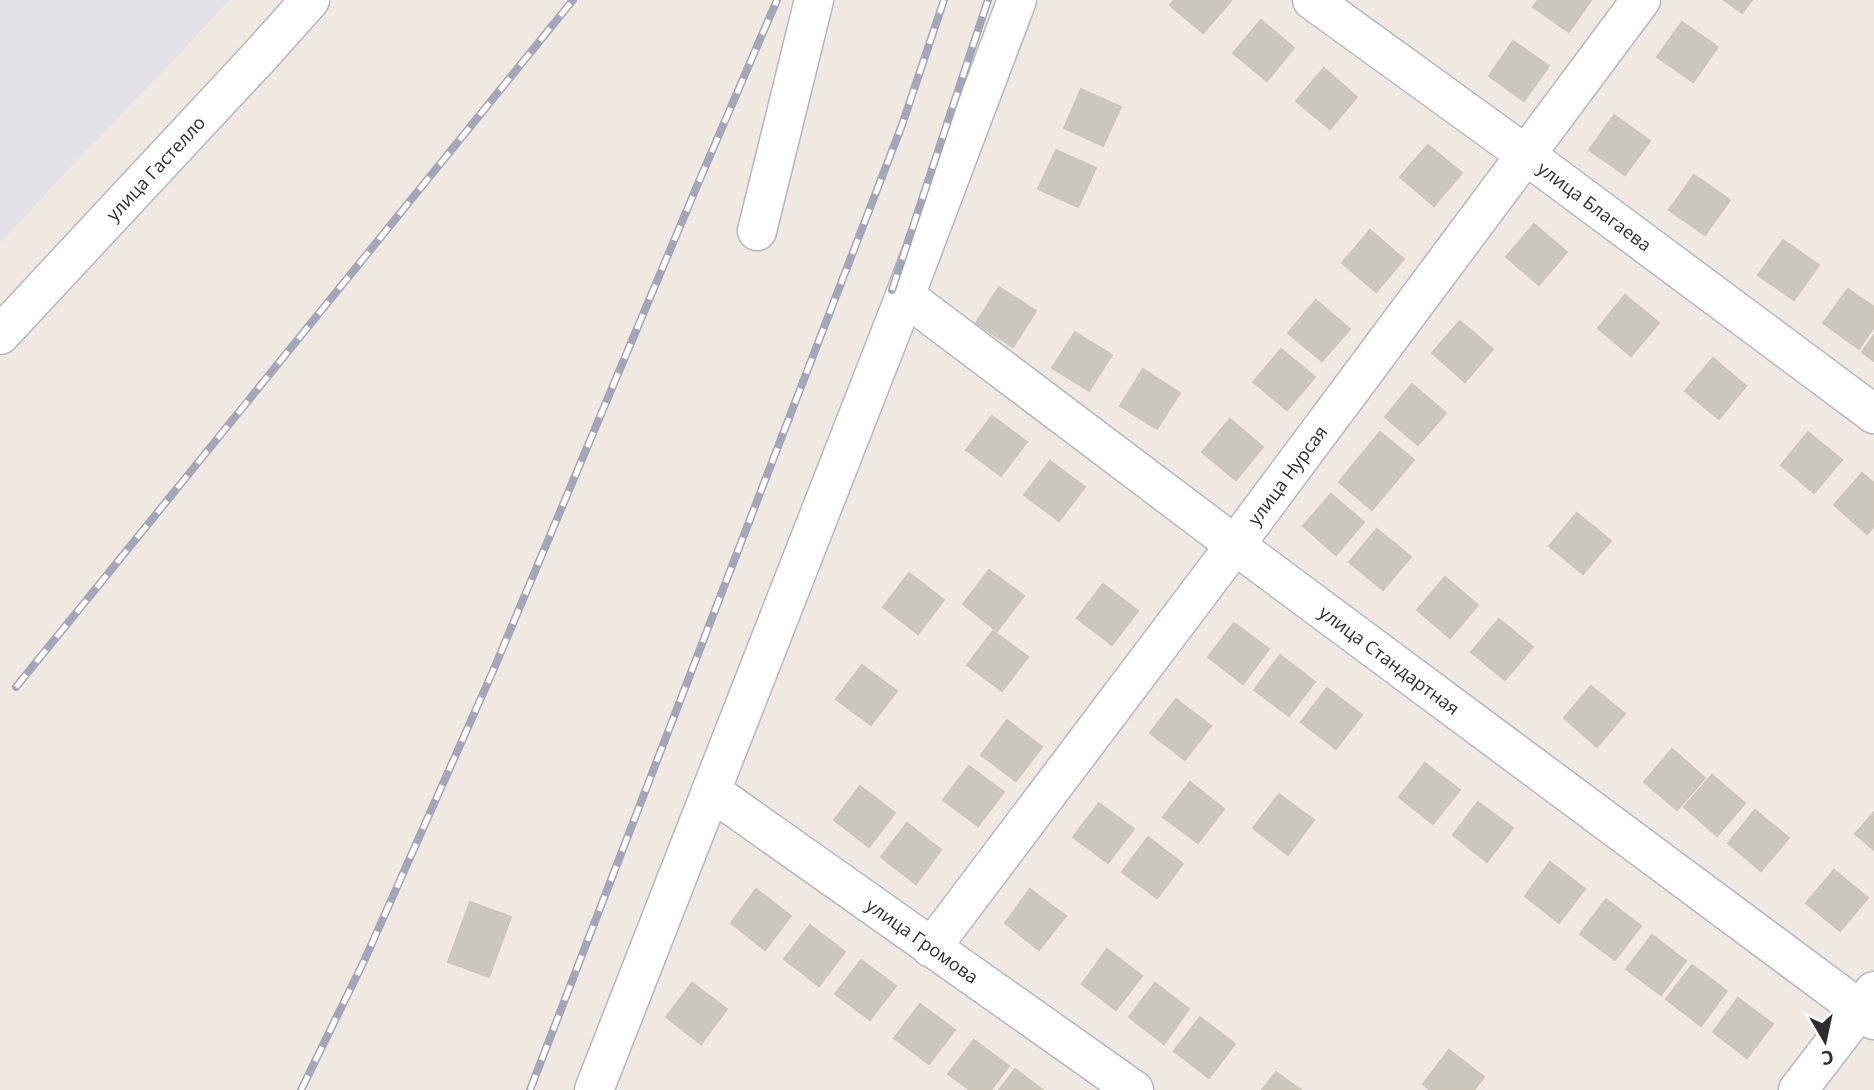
<svg xmlns="http://www.w3.org/2000/svg" width="1874" height="1090" font-family="'Open Sans',sans-serif">
<rect width="100%" height="100%" fill="#efe9e1"/>
<polygon fill="#e3e1e8" points="0,0 230,0 0,242"/>
<g fill="#cbc7bf" stroke="#cbc5ba" stroke-width="2">
<polygon points="1174,0 1231,0 1231,1 1203,33 1170,5"/>
<polygon points="1538,0 1591,0 1569,32 1533,7"/>
<polygon points="1724,0 1752,0 1742,13"/>
<polygon points="1261,20 1294,48 1267,81 1233,53"/>
<polygon points="1682,22 1718,47 1693,82 1657,57"/>
<polygon points="1513,41 1549,66 1524,101 1489,76"/>
<polygon points="1324,68 1357,97 1330,129 1296,101"/>
<polygon points="1081,89 1121,107 1103,146 1064,128"/>
<polygon points="1614,115 1650,141 1625,175 1589,150"/>
<polygon points="1428,145 1462,173 1434,206 1400,177"/>
<polygon points="1056,150 1096,168 1078,207 1038,189"/>
<polygon points="1694,175 1730,200 1705,235 1669,210"/>
<polygon points="1534,224 1567,252 1539,285 1506,257"/>
<polygon points="1370,230 1404,259 1376,292 1342,263"/>
<polygon points="1783,240 1819,265 1794,300 1758,275"/>
<polygon points="999,287 1036,311 1013,347 976,323"/>
<polygon points="1848,289 1874,307 1874,327 1859,349 1823,323"/>
<polygon points="1625,295 1659,323 1631,356 1598,328"/>
<polygon points="1316,300 1350,329 1322,361 1288,333"/>
<polygon points="1460,321 1493,349 1465,382 1432,353"/>
<polygon points="1075,332 1112,355 1089,391 1052,368"/>
<polygon points="1874,335 1874,361 1862,352"/>
<polygon points="1281,349 1315,377 1287,410 1253,382"/>
<polygon points="1713,358 1746,386 1719,419 1685,391"/>
<polygon points="1143,369 1180,393 1157,429 1120,406"/>
<polygon points="1412,384 1446,413 1418,445 1385,417"/>
<polygon points="992,416 1027,442 1001,476 966,450"/>
<polygon points="1230,419 1263,447 1236,480 1202,452"/>
<polygon points="1380,432 1414,460 1372,510 1339,482"/>
<polygon points="1808,432 1842,460 1814,493 1781,465"/>
<polygon points="1050,461 1085,487 1059,521 1024,495"/>
<polygon points="1862,473 1874,483 1874,526 1867,534 1834,505"/>
<polygon points="1331,494 1364,522 1336,555 1303,526"/>
<polygon points="1577,513 1611,541 1583,574 1549,546"/>
<polygon points="1377,529 1411,557 1383,590 1349,562"/>
<polygon points="989,570 1024,596 997,631 963,604"/>
<polygon points="909,573 944,600 918,634 883,607"/>
<polygon points="1445,577 1478,605 1450,638 1417,610"/>
<polygon points="1103,584 1138,611 1112,645 1077,618"/>
<polygon points="1499,619 1533,647 1505,680 1471,652"/>
<polygon points="1234,623 1269,649 1243,684 1208,657"/>
<polygon points="993,631 1028,657 1002,691 967,665"/>
<polygon points="1280,655 1315,682 1289,716 1254,690"/>
<polygon points="862,665 897,691 871,725 836,699"/>
<polygon points="1591,686 1625,714 1597,747 1564,718"/>
<polygon points="1327,688 1362,715 1336,749 1301,722"/>
<polygon points="1176,699 1211,726 1185,760 1150,733"/>
<polygon points="1007,720 1042,747 1016,781 981,755"/>
<polygon points="1672,749 1705,778 1677,810 1644,782"/>
<polygon points="1425,763 1460,790 1433,824 1399,797"/>
<polygon points="969,766 1004,792 978,826 943,800"/>
<polygon points="1712,775 1745,803 1717,836 1684,807"/>
<polygon points="1190,782 1224,809 1198,843 1163,817"/>
<polygon points="860,786 895,813 869,847 834,820"/>
<polygon points="1279,794 1314,820 1288,855 1253,828"/>
<polygon points="1478,802 1513,828 1487,862 1453,835"/>
<polygon points="1099,803 1134,829 1108,863 1073,837"/>
<polygon points="1755,810 1789,838 1761,871 1728,843"/>
<polygon points="1874,812 1874,850 1855,834"/>
<polygon points="907,823 941,850 916,884 881,857"/>
<polygon points="1148,837 1183,864 1157,898 1122,872"/>
<polygon points="1550,862 1585,889 1559,923 1525,896"/>
<polygon points="1834,870 1868,898 1840,931 1806,903"/>
<polygon points="756,889 791,916 765,950 731,923"/>
<polygon points="1030,889 1066,916 1039,950 1005,923"/>
<polygon points="1606,899 1641,926 1615,960 1580,934"/>
<polygon points="470,902 511,917 489,977 448,962"/>
<polygon points="810,925 845,952 819,986 784,959"/>
<polygon points="1652,935 1686,961 1661,995 1626,969"/>
<polygon points="1107,949 1142,976 1116,1010 1082,984"/>
<polygon points="861,960 896,986 870,1020 835,994"/>
<polygon points="1692,965 1727,991 1701,1026 1666,999"/>
<polygon points="692,983 727,1009 701,1044 666,1017"/>
<polygon points="1155,983 1189,1009 1164,1044 1129,1017"/>
<polygon points="1738,998 1773,1024 1747,1058 1713,1032"/>
<polygon points="920,1004 955,1030 929,1064 894,1038"/>
<polygon points="1200,1017 1235,1044 1209,1078 1174,1051"/>
<polygon points="974,1040 1009,1066 991,1090 970,1090 948,1074"/>
<polygon points="1449,1050 1484,1077 1474,1090 1430,1090 1423,1084"/>
<polygon points="1015,1069 1043,1090 999,1090"/>
<polygon points="1276,1072 1301,1090 1262,1090"/>
</g>
<g fill="none" stroke-linecap="round" stroke-linejoin="round">
<g stroke="#b4b7c1" stroke-width="41">
<g id="minor">
<path id="s1" d="M1312,0L1526,155L1874,414"/>
<polyline points="757,231 814,0"/>
<path id="s2" d="M905,296L1235,545L1874,1020"/>
<path id="s3" d="M0,335L259,57L310,0"/>
<path id="s4" d="M711,791L1134,1090"/>
<path id="s5" d="M931,948L1235,545L1641,0"/>
<polyline points="594,1090 905,296 1017,0"/>
<polyline points="1798,1090 1874,991"/>
</g>
</g>
<use href="#minor" stroke="#fff" stroke-width="38"/>
<g stroke="#a3a6b8" stroke-width="8">
<g id="rail">
<polyline points="892,290 988,0"/>
<polyline points="16,687 573,0"/>
<polyline points="301,1090 365,959 493,671 697,186 777,0"/>
<polyline points="530,1090 902,125 944,0"/>
</g>
</g>
<use href="#rail" stroke="#fff" stroke-width="5" stroke-dasharray="16" stroke-linecap="butt"/>
</g>
<g text-anchor="middle" dominant-baseline="central" stroke-width="7" stroke-linejoin="round" paint-order="stroke">
<g font-size="18" fill="#2e2e2e" stroke="#fff">
<text stroke="none"><textPath href="#s3" startOffset="228">улица Гастелло</textPath></text>
<text stroke="none"><textPath href="#s1" startOffset="350">улица Благаева</textPath></text>
<text stroke="none"><textPath href="#s5" startOffset="592">улица Нурсая</textPath></text>
<text stroke="none"><textPath href="#s2" startOffset="606">улица Стандартная</textPath></text>
<text stroke="none"><textPath href="#s4" startOffset="259">улица Громова</textPath></text>
</g>
</g>
<g transform="translate(1825 1041) rotate(171)" stroke="#ffffff" stroke-width="5" paint-order="stroke">
<path d="M0-5L12 26L0 18L-12 26Z" fill="#2e2e2e"/>
<text y="-10" font-size="19" font-weight="bold" text-anchor="middle" fill="#2e2e2e">С</text>
</g>
</svg>
